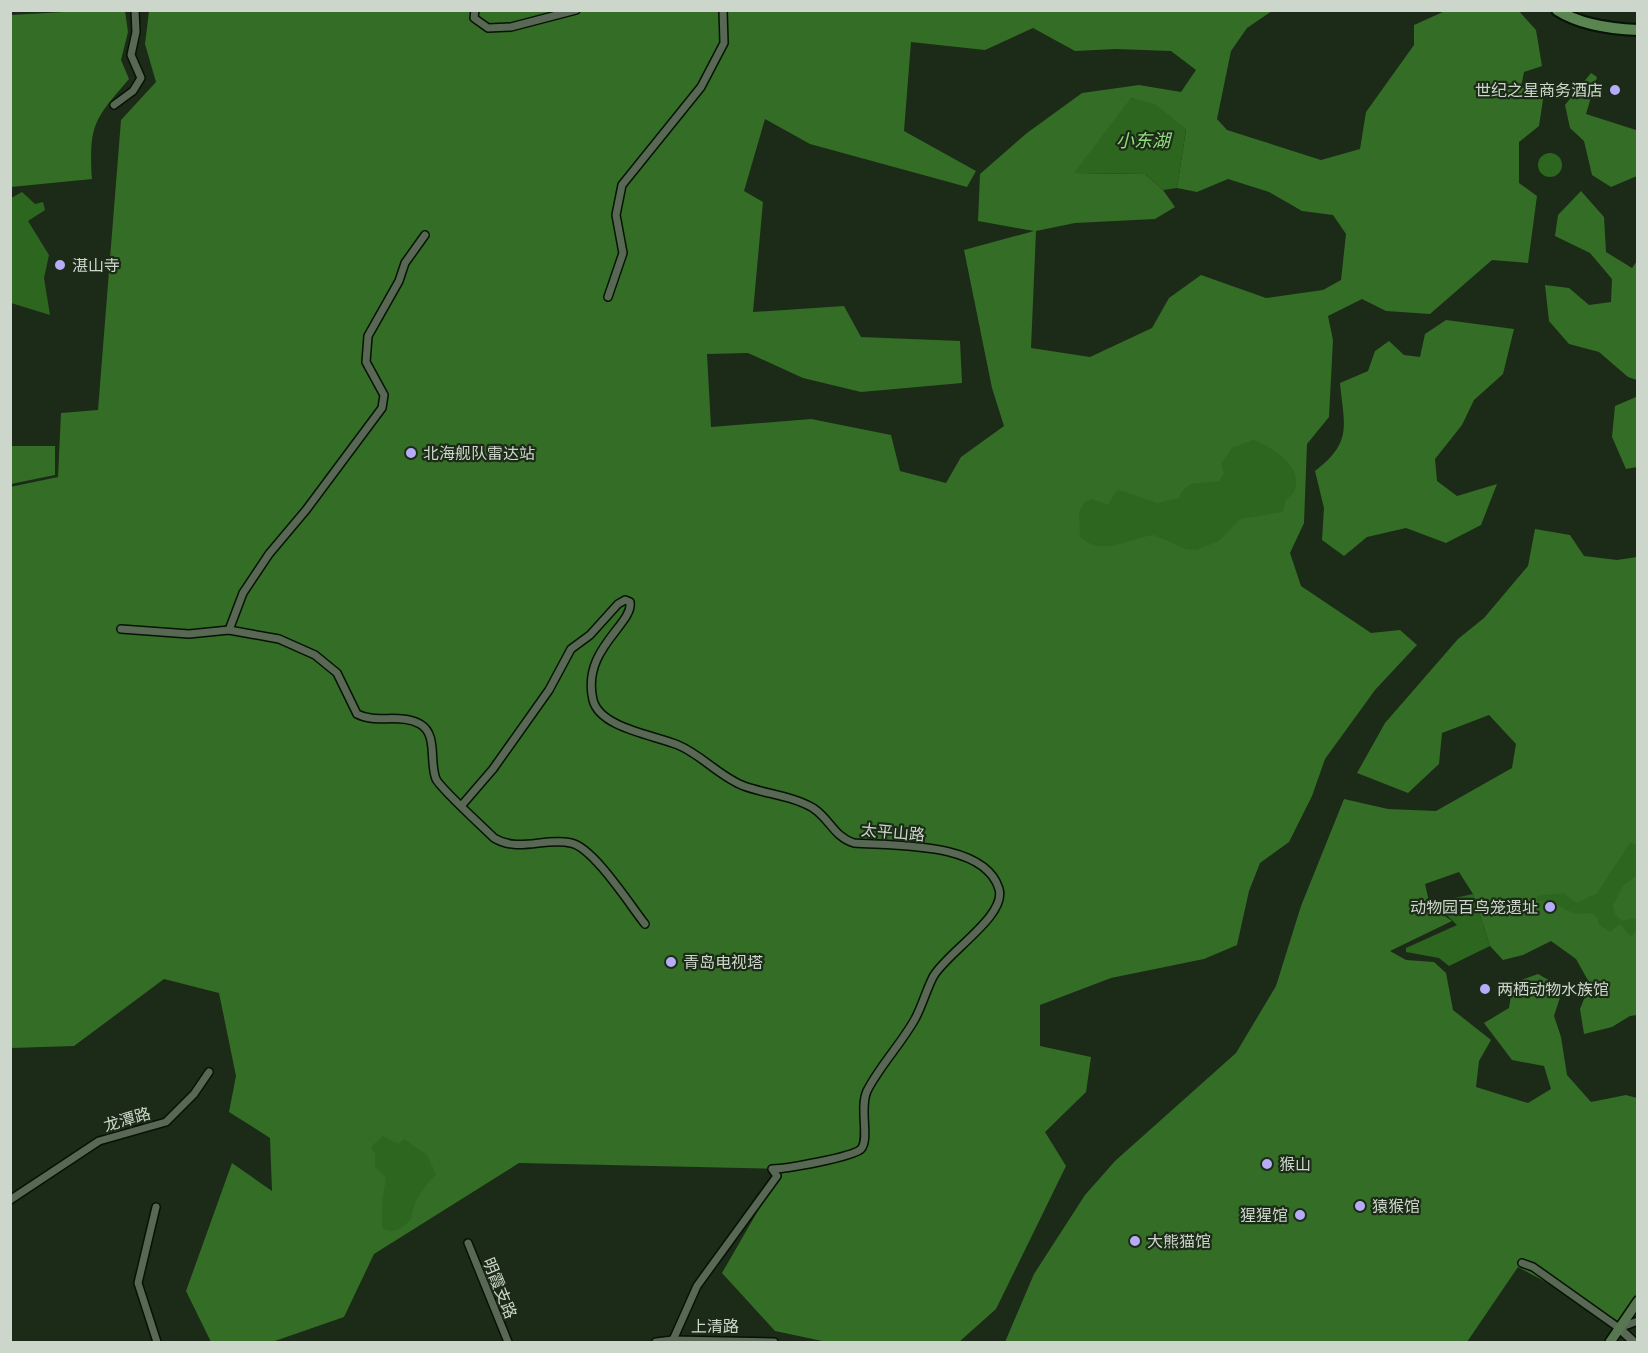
<svg xmlns="http://www.w3.org/2000/svg" width="1648" height="1353" font-family="'Golos Text','Noto Sans SC',sans-serif">
<rect width="100%" height="100%" fill="#1c2a18"/>
<g fill="#346d26" fill-rule="evenodd">
<path d="M1518,10L1536,30L1542,66L1524,72L1521,87L1544,93L1539,126L1519,142V183L1537,196L1528,263L1492,260L1430,314L1386,311L1362,299L1328,316L1333,340L1329,417L1307,444L1304,523L1290,553L1301,586L1371,633L1400,630L1417,645L1375,690L1325,759L1312,796L1289,842L1260,863L1249,891L1237,945L1204,959L1111,978L1040,1005V1046L1091,1057L1086,1092L1045,1132L1066,1166L996,1309L959,1342H827L775,1331L722,1273L782,1169L519,1163L374,1254L344,1317L272,1342H211L186,1291L232,1163L272,1191L270,1138L229,1112L236,1076L219,993L164,979L74,1046L11,1048L10,487L58,477L61,413L98,410L121,120L156,82L145,44L149,11H1272L1247,28L1231,51L1217,119L1227,130L1321,160L1360,149L1366,112L1414,45V25L1445,11ZM1033,28L1075,51L1116,49L1171,51L1196,70L1181,92L1139,85L1082,93L1027,133L980,174L978,221L1034,231L964,250L992,388L1004,426L961,457L946,483L900,471L891,435L811,419L711,427L707,354L748,353L803,378L861,392L962,383L960,341L861,337L844,306L753,312L763,202L744,191L765,119L810,144L967,187L976,171L904,131L911,42L985,50ZM1132,98L1186,129L1177,188L1197,192L1228,179L1269,192L1302,211L1333,215L1346,234L1341,280L1323,290L1266,298L1201,275L1169,298L1152,328L1090,357L1031,348L1036,231L1075,223L1155,219L1175,207L1163,190L1145,174L1075,173Z"/>
<path d="M82,11H125L128,32L121,60L129,79C94,120 89,124 92,179L11,187V15Z"/>
<polygon points="1591,73 1597,77 1586,114 1636,130 1637,125 1637,176 1611,187 1592,175 1584,141 1570,128 1565,105"/>
<polygon points="1581,191 1604,217 1606,252 1632,268 1637,261 1637,380 1628,377 1599,352 1569,344 1549,321 1545,285 1569,288 1589,305 1611,302 1612,279 1590,253 1555,236 1558,215"/>
<path d="M1446,320L1514,329L1503,374L1474,400L1462,425L1435,459L1437,481L1457,496L1497,484L1481,525L1446,543L1406,528L1367,537L1344,556L1322,540L1324,508L1315,471C1353,442 1344,426 1340,383L1368,371L1375,351L1389,341L1404,355L1420,357L1425,334Z"/>
<polygon points="1636,397 1637,467 1626,469 1612,437 1615,406"/>
<polygon points="11,446 55,446 55,475 11,484"/>
<polygon points="1535,529 1570,535 1584,556 1617,560 1637,557 1637,1015 1630,1016 1612,1027 1584,1034 1580,1009 1590,984 1576,959 1551,941 1523,955 1503,960 1490,946 1473,894 1459,872 1425,884 1430,906 1452,921 1390,951 1406,960 1434,962 1446,973 1453,1010 1491,1040 1479,1061 1476,1087 1528,1103 1551,1089 1544,1066 1512,1060 1484,1023 1509,1008 1513,983 1538,974 1563,988 1554,1016 1561,1037 1567,1075 1591,1102 1626,1095 1637,1098 1637,1316 1618,1321 1518,1267 1467,1342 1005,1342 1034,1274 1085,1195 1115,1161 1236,1053 1276,986 1301,906 1344,799 1388,809 1436,811 1512,768 1516,744 1489,715 1442,733 1439,764 1408,793 1357,773 1385,723 1458,639 1484,618 1528,566"/>
</g>
<g fill="#2d661f">
<polygon points="1131,98 1155,104 1186,129 1177,188 1163,190 1145,174 1074,173"/>
<circle cx="1550" cy="165" r="12"/>
<polygon points="22,192 35,204 43,202 45,210 28,221 49,255 44,278 50,315 11,303 11,198"/>
<path d="M1253,440C1271,446 1305,467 1294,492C1292,496 1286,498 1285,502C1284,506 1284,509 1283,512L1240,519L1219,541L1196,550L1186,549L1154,535C1127,538 1104,558 1080,537L1079,512L1085,502L1092,499L1108,505L1115,493L1119,490L1157,503L1179,498L1182,491L1191,484L1219,481L1224,473L1221,464L1232,448Z"/>
<polygon points="1630,843 1637,845 1637,875 1623,886 1613,905 1615,914 1622,921 1637,918 1637,929 1631,937 1620,924 1610,932 1598,924 1598,918 1591,913 1577,914 1564,909 1552,901 1537,901 1537,896 1563,893 1577,903 1597,893"/>
<polygon points="1473,894 1490,946 1449,966 1439,958 1406,952 1406,948 1457,925 1441,910 1441,901"/>
<path d="M383,1136L399,1144L404,1139L427,1155L436,1174C423,1188 414,1200 411,1219C403,1228 394,1235 382,1228V1204L386,1178L375,1166V1154L371,1147Z"/>
</g>
<g fill="none" stroke-linecap="round" stroke-linejoin="round">
<g stroke="#061204" stroke-width="10">
<g id="minor">
<polyline points="475,10 474,18 488,28 511,27 576,10"/>
<polyline points="114,105 133,91 141,78 131,55 136,32 135,10"/>
<polyline points="608,297 623,253 616,215 622,185 701,87 724,43 723,10"/>
<path d="M121,629L189,634L229,630L279,639L315,655L337,673L357,714C376,724 401,713 420,724C438,734 429,762 436,779C440,788 483,827 494,838C519,853 544,837 571,843C593,847 630,905 645,924"/>
<polyline points="229,630 243,593 269,554 306,510 382,408 384,395 366,362 368,336 399,281 405,263 425,235"/>
<path d="M462,805L493,769L549,690L571,649L590,635L618,604L625,600L630,602C634,624 581,649 593,700C600,728 654,735 678,745C702,755 720,777 744,786C766,794 793,796 813,808C830,819 834,837 854,843C892,846 985,841 999,889C1007,916 946,953 933,977C926,991 922,1006 915,1019C901,1044 879,1067 867,1091C859,1108 870,1139 861,1149C853,1157 786,1169 772,1169L777,1176L697,1286L673,1340"/>
<polyline points="10,1200 99,1141 166,1122 194,1094 209,1072"/>
<polyline points="156,1207 138,1283 157,1342"/>
<polyline points="468,1243 508,1342"/>
<polyline points="1522,1263 1533,1267 1619,1328 1638,1321"/>
<polyline points="656,1342 673,1340 774,1342"/>
</g>
</g>
<g stroke="#061204" stroke-width="11">
<polyline id="tertiary" points="1619,1328 1634,1342"/>
</g>
<g stroke="#061204" stroke-width="12">
<polyline id="secondary" points="1610,1342 1638,1301"/>
</g>
<g stroke="#061204" stroke-width="14">
<path id="primary" d="M1557,10C1579,24 1612,29 1638,30"/>
</g>
<use href="#minor" stroke="#586854" stroke-width="7"/>
<use href="#tertiary" stroke="#586854" stroke-width="8"/>
<use href="#secondary" stroke="#597652" stroke-width="9"/>
<use href="#primary" stroke="#5a8451" stroke-width="10"/>
</g>
<g fill="#b6acf8" stroke="#1c2a18" stroke-width="2">
<circle cx="1615" cy="90" r="6"/>
<circle cx="60" cy="265" r="6"/>
<circle cx="411" cy="453" r="6"/>
<circle cx="1550" cy="907" r="6"/>
<circle cx="671" cy="962" r="6"/>
<circle cx="1485" cy="989" r="6"/>
<circle cx="1267" cy="1164" r="6"/>
<circle cx="1360" cy="1206" r="6"/>
<circle cx="1300" cy="1215" r="6"/>
<circle cx="1135" cy="1241" r="6"/>
</g>
<g text-anchor="middle" dominant-baseline="central" stroke-width="4.5" stroke-linejoin="round" paint-order="stroke">
<g font-size="16" fill="#cdd6cb" stroke="#1c2a18" text-anchor="start">
<text x="1603" y="90" text-anchor="end">世纪之星商务酒店</text>
<text x="72" y="265">湛山寺</text>
<text x="423" y="453">北海舰队雷达站</text>
<text x="1538" y="907" text-anchor="end">动物园百鸟笼遗址</text>
<text x="683" y="962">青岛电视塔</text>
<text x="1497" y="989">两栖动物水族馆</text>
<text x="1279" y="1164">猴山</text>
<text x="1372" y="1206">猿猴馆</text>
<text x="1288" y="1215" text-anchor="end">猩猩馆</text>
<text x="1147" y="1241">大熊猫馆</text>
</g>
<g font-size="16" fill="#cdd6cb" stroke="#1c2a18">
<text transform="translate(893 832) rotate(5)">太平山路</text>
<text transform="translate(127 1119) rotate(-16)">龙潭路</text>
<text transform="translate(500 1288) rotate(68)">明霞支路</text>
<text x="715" y="1326">上清路</text>
</g>
<g font-size="18" font-style="italic" fill="#90dd7e" stroke="#1c2a18">
<text x="1143" y="140">小东湖</text>
</g>
</g>
<rect width="1648" height="1353" fill="none" stroke="#cdd6cb" stroke-width="24"/>
</svg>
